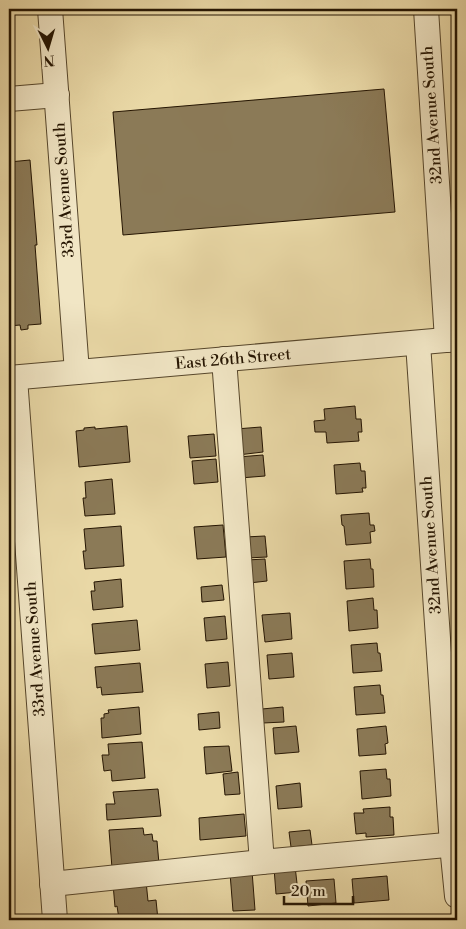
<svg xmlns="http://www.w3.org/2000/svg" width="466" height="929" font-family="'Libre Bodoni',serif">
<rect width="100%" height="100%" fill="#e9d8a6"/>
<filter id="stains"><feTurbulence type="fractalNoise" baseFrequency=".004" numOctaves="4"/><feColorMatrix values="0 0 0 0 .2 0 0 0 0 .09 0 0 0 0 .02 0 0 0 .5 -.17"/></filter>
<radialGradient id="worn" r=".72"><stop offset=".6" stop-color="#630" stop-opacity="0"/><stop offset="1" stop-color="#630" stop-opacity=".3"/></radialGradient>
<g fill="#8b7a57" stroke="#251502">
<polygon points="384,89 395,212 123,235 113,112"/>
<polygon points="30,160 37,245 35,245 41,324 28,325 28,329 21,330 20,325 9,326 9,162"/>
<polygon points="355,406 356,419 361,419 362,432 358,432 359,441 327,443 326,432 315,432 314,421 325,420 324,409"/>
<polygon points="127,426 130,462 79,467 76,431 84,430 84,428 95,427 95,429"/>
<polygon points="261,427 263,452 238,455 236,429"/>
<polygon points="214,434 216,456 190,458 188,436"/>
<polygon points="263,455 265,476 240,478 238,457"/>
<polygon points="216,459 218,482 194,484 192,461"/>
<polygon points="360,463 361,471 365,471 366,488 362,488 363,492 336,494 334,465"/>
<polygon points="112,479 115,514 85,516 83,498 86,498 85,482"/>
<polygon points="369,513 370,525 374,525 375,531 370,532 371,543 346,545 344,526 342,525 341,515"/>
<polygon points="223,525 226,557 197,559 194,527"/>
<polygon points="121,526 124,566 85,569 83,551 86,551 84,529"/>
<polygon points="265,536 267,557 247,558 245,537"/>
<polygon points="265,559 267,581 249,583 247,560"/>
<polygon points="370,559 371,569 373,569 374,587 346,589 344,561"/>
<polygon points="121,579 123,607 93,610 91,591 95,591 94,582"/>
<polygon points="222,585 224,600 202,602 201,587"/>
<polygon points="373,598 374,610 377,610 378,628 349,631 347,601"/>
<polygon points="290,613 292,639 265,642 262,615"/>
<polygon points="225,616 227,639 206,641 204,618"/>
<polygon points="137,620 140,650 95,654 92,624"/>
<polygon points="377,643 378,653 380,653 382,671 353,673 351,645"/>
<polygon points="292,653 294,677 269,679 267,655"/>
<polygon points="228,662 230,686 207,688 205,664"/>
<polygon points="140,663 143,692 102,695 101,687 97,688 95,667"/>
<polygon points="380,685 381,695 383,695 385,713 356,715 354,687"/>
<polygon points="139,707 141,734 102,738 101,718 104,718 104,714 109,713 108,710"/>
<polygon points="283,707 284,722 263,723 262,709"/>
<polygon points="219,712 220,728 199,730 198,714"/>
<polygon points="296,726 299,752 275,754 273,728"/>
<polygon points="386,726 388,743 385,744 386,754 359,756 357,729"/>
<polygon points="142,742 145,778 112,781 111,770 104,771 102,755 109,755 108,744"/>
<polygon points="229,746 232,771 206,774 204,747"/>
<polygon points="386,769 387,779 390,779 391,796 362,799 360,771"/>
<polygon points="238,772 240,794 225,795 223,774"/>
<polygon points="300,783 302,807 278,809 276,786"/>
<polygon points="158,789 161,816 107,820 106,804 115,804 113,792"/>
<polygon points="390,807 390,817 393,817 394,835 366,837 366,833 356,834 354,813 364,813 363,809"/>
<polygon points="244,814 246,836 200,840 199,818"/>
<polygon points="143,828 144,835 152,834 153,841 157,841 159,864 112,868 109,830"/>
<polygon points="310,830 312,845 291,847 289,832"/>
<polygon points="295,866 298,892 276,894 274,868"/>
<polygon points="252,871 255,910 233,911 230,873"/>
<polygon points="387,876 389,900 354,903 352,879"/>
<polygon points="334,879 336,903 308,906 306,881"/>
<polygon points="146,881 148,901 156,900 158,920 116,920 119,919 117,906 115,907 113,884"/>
</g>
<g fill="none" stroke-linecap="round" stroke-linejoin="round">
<g stroke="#56462b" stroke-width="26">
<g id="minor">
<polyline points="50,9 77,372"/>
<polyline points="426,9 447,340"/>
<polyline points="9,99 57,95"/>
<polyline points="418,343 452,845 457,896"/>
<polyline points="224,359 262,862 457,844"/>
<polyline points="9,378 457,339"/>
<polyline points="15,378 55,920"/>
<polyline points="52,884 262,862"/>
</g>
</g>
<use href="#minor" stroke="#f1e6c5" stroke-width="24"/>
</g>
<g text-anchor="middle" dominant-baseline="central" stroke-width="4.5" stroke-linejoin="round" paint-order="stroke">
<g font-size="16" fill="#251502" stroke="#f1e6c5">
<text transform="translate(432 115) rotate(-94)">32nd Avenue South</text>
<text transform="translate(64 190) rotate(-94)">33rd Avenue South</text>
<text transform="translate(233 359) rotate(-5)">East 26th Street</text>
<text transform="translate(431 545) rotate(-94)">32nd Avenue South</text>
<text transform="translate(35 649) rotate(-94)">33rd Avenue South</text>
</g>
</g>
<rect width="466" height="929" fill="none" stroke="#e9d8a6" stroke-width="30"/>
<rect x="10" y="10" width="446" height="909" fill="none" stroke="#251502" stroke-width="2.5"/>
<rect x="15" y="15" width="436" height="899" fill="none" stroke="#251502"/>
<g transform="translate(48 48) rotate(175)" stroke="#f1e6c5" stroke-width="4" paint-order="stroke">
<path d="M0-4L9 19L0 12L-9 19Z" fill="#251502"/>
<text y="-8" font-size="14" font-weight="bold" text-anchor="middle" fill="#251502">N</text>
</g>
<path d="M284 896v8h69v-8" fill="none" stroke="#251502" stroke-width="2.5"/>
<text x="291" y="896" font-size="15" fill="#251502" stroke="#f1e6c5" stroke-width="4" paint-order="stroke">20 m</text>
<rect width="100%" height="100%" filter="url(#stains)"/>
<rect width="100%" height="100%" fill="url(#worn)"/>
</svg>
